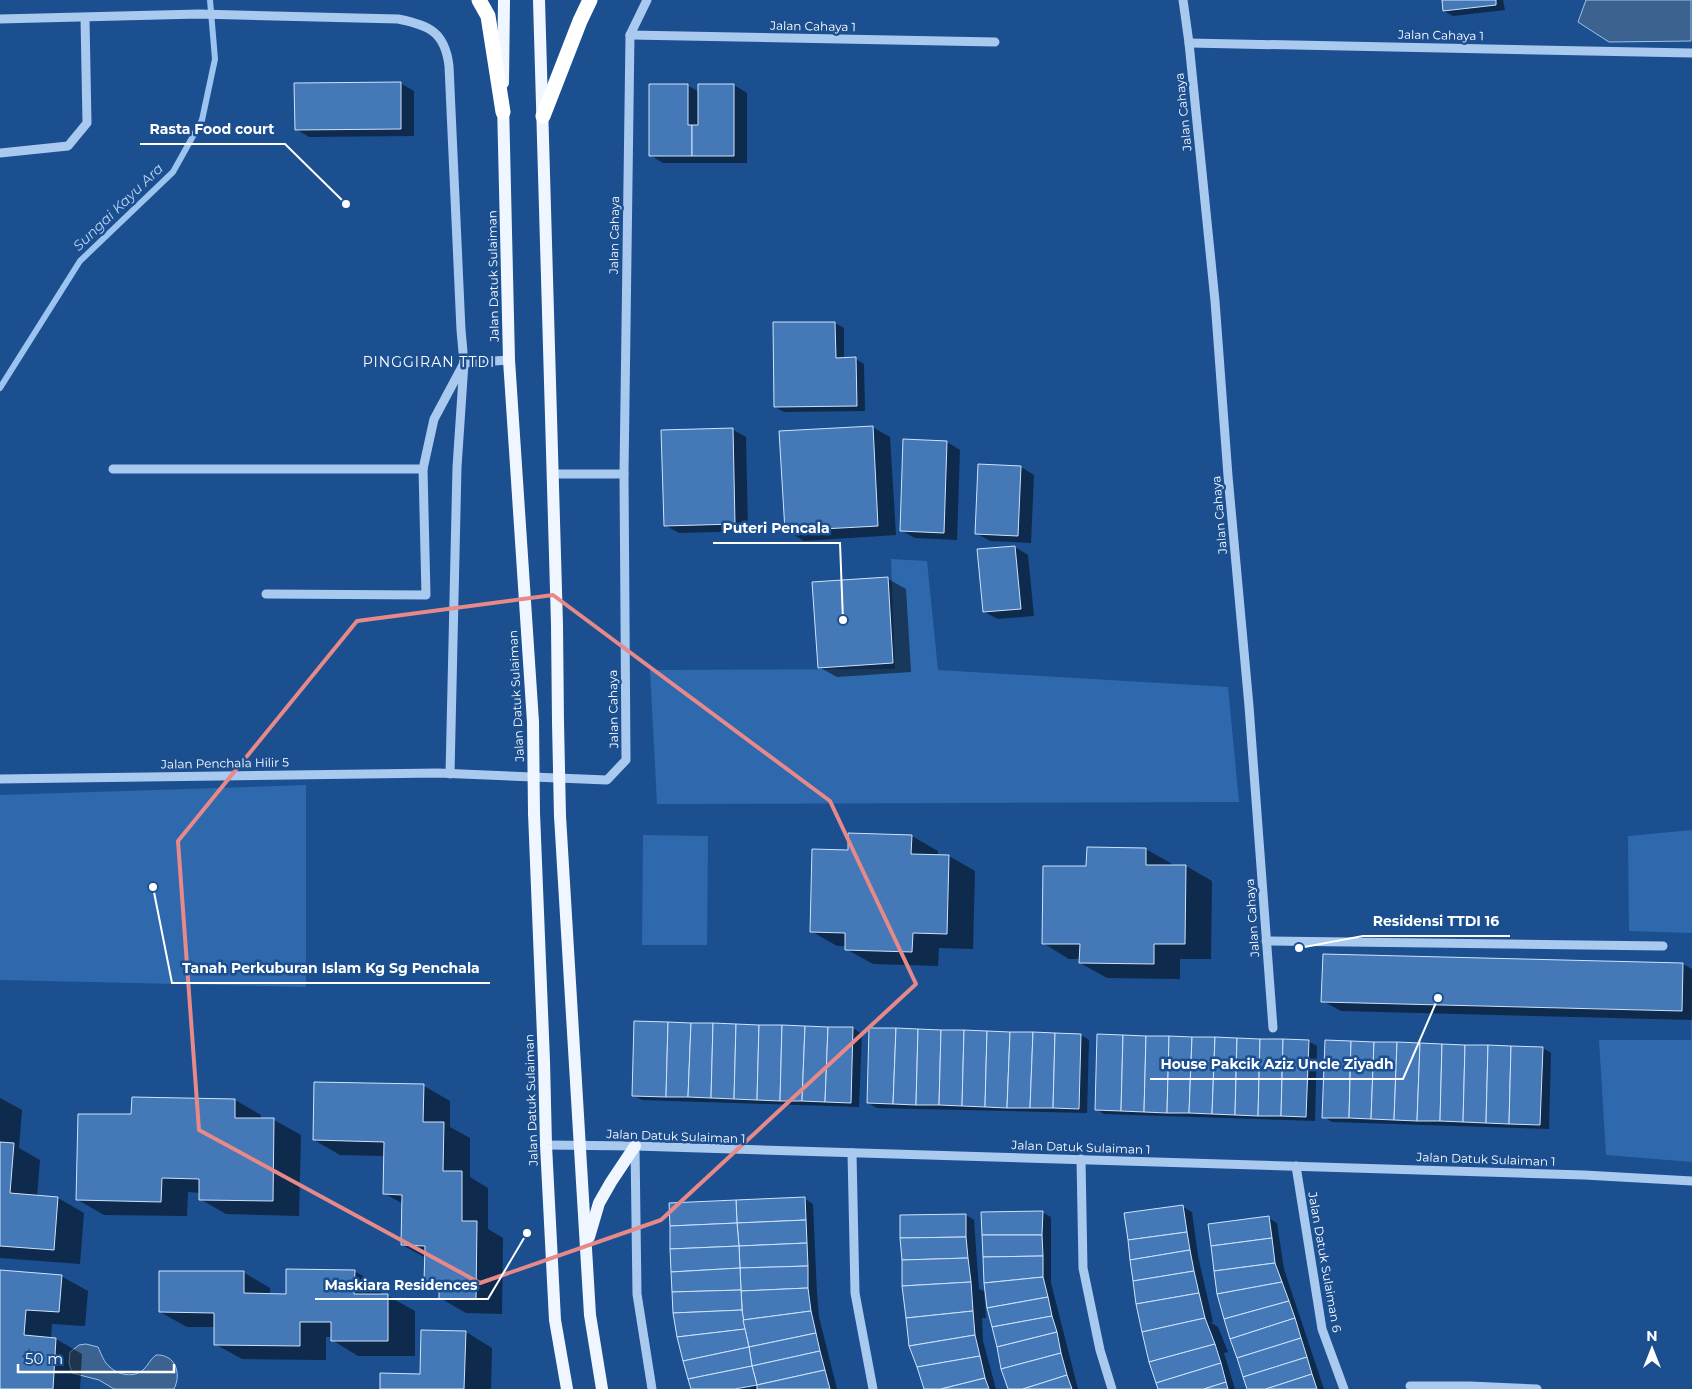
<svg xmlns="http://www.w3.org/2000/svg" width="1692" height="1389" font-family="Montserrat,sans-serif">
<rect width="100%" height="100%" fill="#1b4f8f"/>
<g fill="#2e69ad">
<polygon points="891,559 927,561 938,670 1228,687 1239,802 657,804 650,670 895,669"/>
<polygon points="306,785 306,987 0,980 0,795"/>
<polygon points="1692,830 1692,1162 1606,1155 1599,1040 1691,1040 1692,933 1629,931 1628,836"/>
<polygon points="643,835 708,836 707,945 642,945"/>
</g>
<g fill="#3c6290" stroke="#9cc4f0">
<polygon points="1586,0 1691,0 1691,41 1609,42 1578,22"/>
<path d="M86,1344L98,1347C101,1353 104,1363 110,1367C118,1375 134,1378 143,1370C148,1366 150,1359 156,1355C175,1354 182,1373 174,1389H114L99,1380L72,1373L69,1363L70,1352L79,1345Z"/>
</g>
<g fill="#0007">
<polygon points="1443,0 1503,0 1505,10 1453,16 1444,11"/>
<polygon points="400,83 414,91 414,136 309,137 296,129"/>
<polygon points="687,85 699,92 734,85 747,93 747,163 663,163 650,155"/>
<polygon points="835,323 844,328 844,359 856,359 864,364 865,411 784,412 775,407 774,324"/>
<polygon points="872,427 890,437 896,535 804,541 786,530"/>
<polygon points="732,429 746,437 748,531 679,533 665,525"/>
<polygon points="947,442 960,450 957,540 915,538 902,531"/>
<polygon points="1021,467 1034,475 1031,543 990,541 976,533"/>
<polygon points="1015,547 1028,555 1034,616 998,619 984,612"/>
<polygon points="888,579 906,589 911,672 837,677 819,667"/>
<polygon points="912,836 938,851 938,856 949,856 975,871 973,949 939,948 938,966 873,964 846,949 846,946 837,946 811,931 849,851"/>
<polygon points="1146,849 1172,864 1172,866 1186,866 1212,881 1211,959 1180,959 1180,979 1107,978 1080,963 1081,959 1069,959 1043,943 1087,867"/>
<polygon points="1683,964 1692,969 1692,1020 1341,1011 1323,1001"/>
<polygon points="636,1022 853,1028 862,1034 859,1107 642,1100 633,1095"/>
<polygon points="1081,1035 1089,1040 1087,1113 877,1108 868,1103"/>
<polygon points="1308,1041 1317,1046 1315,1121 1104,1114 1096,1109"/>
<polygon points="1543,1048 1551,1053 1549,1129 1332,1122 1324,1117"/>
<polygon points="424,1086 450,1101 450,1127 470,1138 470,1177 488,1188 488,1229 503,1238 502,1314 466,1313 440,1298 440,1291 426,1283 426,1258 402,1245 403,1204 384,1193 385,1156 340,1155 314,1140"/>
<polygon points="0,1098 22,1110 19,1148 40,1160 37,1197 58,1198 84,1213 80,1264 0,1258"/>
<polygon points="235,1100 261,1115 261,1120 274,1120 301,1135 299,1216 226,1214 200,1199 200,1193 188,1192 187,1216 104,1215 78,1200 133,1116"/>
<polygon points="805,1199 813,1204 817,1294 819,1317 837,1389 692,1389 678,1337"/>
<polygon points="1183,1207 1192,1212 1198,1256 1213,1322 1210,1322 1218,1327 1228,1352 1224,1353 1235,1389 1160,1389"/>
<polygon points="1042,1212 1051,1217 1051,1283 1078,1389 1009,1389"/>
<polygon points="966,1215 974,1220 979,1289 984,1291 986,1318 982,1318 983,1341 996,1389 925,1389"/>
<polygon points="1269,1218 1277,1223 1284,1269 1324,1389 1248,1389"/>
<polygon points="354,1271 381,1286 381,1296 388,1296 415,1311 415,1356 358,1356 332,1340 332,1337 326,1337 326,1360 242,1359 215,1344 215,1327 187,1327 160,1312 243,1272 270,1288 270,1295 287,1295"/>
<polygon points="0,1272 61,1276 88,1291 85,1326 52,1324 51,1339 56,1339 82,1354 80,1389 0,1389"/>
<polygon points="466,1332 492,1348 491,1389 381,1389 421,1375"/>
</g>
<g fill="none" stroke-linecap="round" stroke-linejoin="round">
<polyline stroke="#9cc4f0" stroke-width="6" points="0,388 80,261 173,172 202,120 215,59 210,0"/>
</g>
<g fill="#4478b7" stroke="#cfe3fa">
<polygon points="1442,0 1496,0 1496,5 1443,11"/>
<polygon points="401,82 401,129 295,130 294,83"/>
<polygon points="649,84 688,84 688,125 692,125 692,156 649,156"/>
<polygon points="698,84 734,84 734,156 692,156 692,125 698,125"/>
<polygon points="773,322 835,322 836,358 856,357 857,406 774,407"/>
<polygon points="873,426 878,526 785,531 779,431"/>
<polygon points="733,428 735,524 664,526 661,430"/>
<polygon points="903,439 947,441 944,533 900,531"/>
<polygon points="978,464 1021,466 1018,536 975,534"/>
<polygon points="1015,546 1021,609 983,612 977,549"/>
<polygon points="888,577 893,663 818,668 812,582"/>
<polygon points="848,833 912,835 911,854 949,855 947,934 913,933 912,952 845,950 845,933 810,932 812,849 848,850"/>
<polygon points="1087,847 1146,848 1146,865 1186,865 1185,944 1154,944 1154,964 1079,963 1080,944 1042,944 1043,866 1086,866"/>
<polygon points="1323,954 1683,963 1682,1011 1321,1002"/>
<polygon points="634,1021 668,1022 666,1097 632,1096"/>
<polygon points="668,1022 691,1023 688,1097 666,1097"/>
<polygon points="691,1023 713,1023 711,1098 688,1097"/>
<polygon points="713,1023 736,1024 734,1099 711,1098"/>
<polygon points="736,1024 759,1025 757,1100 734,1099"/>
<polygon points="759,1025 782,1025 780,1101 757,1100"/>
<polygon points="782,1025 805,1026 802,1101 780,1101"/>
<polygon points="805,1026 828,1027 825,1102 802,1101"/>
<polygon points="828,1027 853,1027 851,1103 825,1102"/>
<polygon points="869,1028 896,1028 893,1104 867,1103"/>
<polygon points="896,1028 918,1029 916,1105 893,1104"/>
<polygon points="918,1029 941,1030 939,1105 916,1105"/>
<polygon points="941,1030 964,1030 962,1106 939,1105"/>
<polygon points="964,1030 987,1031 985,1107 962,1106"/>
<polygon points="987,1031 1010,1032 1007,1108 985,1107"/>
<polygon points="1010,1032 1033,1032 1030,1108 1007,1108"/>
<polygon points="1033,1032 1055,1033 1053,1108 1030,1108"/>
<polygon points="1055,1033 1081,1034 1079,1109 1053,1108"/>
<polygon points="1097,1034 1123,1035 1121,1111 1095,1110"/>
<polygon points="1123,1035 1146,1036 1144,1112 1121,1111"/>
<polygon points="1146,1036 1169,1036 1167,1113 1144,1112"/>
<polygon points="1169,1036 1192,1037 1189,1113 1167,1113"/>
<polygon points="1192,1037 1215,1037 1212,1114 1189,1113"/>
<polygon points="1215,1037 1237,1038 1235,1115 1212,1114"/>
<polygon points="1237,1038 1260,1039 1258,1116 1235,1115"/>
<polygon points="1260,1039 1283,1039 1281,1116 1258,1116"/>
<polygon points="1283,1039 1309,1040 1306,1117 1281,1116"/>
<polygon points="1325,1040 1351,1041 1349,1118 1322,1118"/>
<polygon points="1351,1041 1374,1042 1371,1119 1349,1118"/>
<polygon points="1374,1042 1397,1042 1394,1120 1371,1119"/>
<polygon points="1397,1042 1420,1043 1417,1121 1394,1120"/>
<polygon points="1420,1043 1442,1044 1440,1121 1417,1121"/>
<polygon points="1442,1044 1465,1045 1463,1122 1440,1121"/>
<polygon points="1465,1045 1488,1045 1486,1123 1463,1122"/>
<polygon points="1488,1045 1511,1046 1509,1124 1486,1123"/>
<polygon points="1511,1046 1543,1047 1540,1125 1509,1124"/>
<polygon points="314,1082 424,1084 423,1122 444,1122 443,1171 462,1171 462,1221 477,1221 476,1299 439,1299 439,1284 424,1283 425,1246 401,1245 402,1195 383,1194 384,1142 313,1140"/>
<polygon points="132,1097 235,1099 235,1118 274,1118 273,1201 199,1200 199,1179 162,1178 161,1202 76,1200 78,1114 131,1114"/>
<polygon points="0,1142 14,1143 10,1193 58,1197 54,1250 0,1246"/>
<polygon points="805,1197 806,1220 737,1223 736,1200"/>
<polygon points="736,1200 737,1223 670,1226 669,1203"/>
<polygon points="1183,1205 1187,1232 1128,1240 1124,1213"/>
<polygon points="1043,1211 1042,1235 982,1235 981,1212"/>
<polygon points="966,1214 966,1237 900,1238 900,1215"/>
<polygon points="1269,1216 1272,1238 1211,1246 1208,1224"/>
<polygon points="806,1220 807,1243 739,1246 737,1223"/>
<polygon points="737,1223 739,1246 670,1249 670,1226"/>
<polygon points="1187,1232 1190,1250 1130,1260 1128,1240"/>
<polygon points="982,1235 1042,1235 1043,1256 983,1257"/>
<polygon points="966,1237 968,1258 902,1260 900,1238"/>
<polygon points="1272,1238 1275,1263 1214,1271 1211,1246"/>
<polygon points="807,1243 808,1266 740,1268 739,1246"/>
<polygon points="739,1246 740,1268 671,1272 670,1249"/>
<polygon points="1190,1250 1194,1271 1133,1281 1130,1260"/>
<polygon points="1043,1256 1043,1277 984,1283 983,1257"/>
<polygon points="968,1258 971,1282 902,1286 902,1260"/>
<polygon points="1275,1263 1282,1282 1217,1294 1214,1271"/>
<polygon points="808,1266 808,1288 741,1291 740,1268"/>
<polygon points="740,1268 741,1290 672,1292 671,1272"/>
<polygon points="286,1269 355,1270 354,1294 388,1294 388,1341 331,1341 331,1322 300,1322 300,1346 214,1345 214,1313 159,1312 159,1271 244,1271 244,1293 286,1294"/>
<polygon points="0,1270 62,1275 59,1312 26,1310 24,1335 56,1338 53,1389 0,1389"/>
<polygon points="1194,1271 1199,1293 1136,1304 1133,1281"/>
<polygon points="1043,1277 1048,1297 987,1308 984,1283"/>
<polygon points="971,1282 973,1311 906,1318 902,1286"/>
<polygon points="1282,1282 1289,1301 1224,1319 1217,1294"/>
<polygon points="808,1288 811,1311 743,1320 741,1291"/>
<polygon points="741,1290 742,1310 673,1313 672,1292"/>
<polygon points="1199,1293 1205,1318 1142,1332 1136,1304"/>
<polygon points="1048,1297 1052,1316 992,1327 987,1308"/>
<polygon points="1289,1301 1295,1318 1230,1339 1224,1319"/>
<polygon points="742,1310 745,1329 677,1337 673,1313"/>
<polygon points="811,1311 816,1333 749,1347 743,1320"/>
<polygon points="973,1311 975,1335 909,1346 906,1318"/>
<polygon points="1052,1316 1057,1332 997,1347 992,1327"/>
<polygon points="1205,1318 1215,1344 1149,1362 1142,1332"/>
<polygon points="1295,1318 1301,1338 1237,1358 1230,1339"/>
<polygon points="745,1329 749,1347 683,1361 677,1337"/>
<polygon points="421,1330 466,1331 464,1389 380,1389 380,1373 420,1374"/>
<polygon points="1057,1332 1061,1353 1001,1369 997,1347"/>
<polygon points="816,1333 820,1351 752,1366 749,1347"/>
<polygon points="975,1335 980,1356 917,1367 909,1346"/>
<polygon points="1301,1338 1307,1357 1243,1377 1237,1358"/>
<polygon points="1215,1344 1221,1363 1156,1383 1149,1362"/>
<polygon points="749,1347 752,1366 688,1379 683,1361"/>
<polygon points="820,1351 825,1370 757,1385 752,1366"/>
<polygon points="1061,1353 1067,1375 1023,1389 1008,1389 1001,1369"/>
<polygon points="980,1356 985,1378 941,1389 924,1389 917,1367"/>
<polygon points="1307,1357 1312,1374 1266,1389 1247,1389 1243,1377"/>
<polygon points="1221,1363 1226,1382 1204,1389 1158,1389 1156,1383"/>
<polygon points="752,1366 757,1385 735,1389 691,1389 688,1379"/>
<polygon points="825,1370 830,1389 757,1389 757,1385"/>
<polygon points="1312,1374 1317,1389 1266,1389"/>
<polygon points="1067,1375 1072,1389 1023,1389"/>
<polygon points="985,1378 989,1389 941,1389"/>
<polygon points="1226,1382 1228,1389 1204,1389"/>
</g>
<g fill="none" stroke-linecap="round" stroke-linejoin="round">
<g stroke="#a9c9ee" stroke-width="9">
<polyline points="1183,0 1189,43 1215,301 1228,476 1249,706 1273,1028"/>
<path d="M0,19L199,14L398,19C429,25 445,32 449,66L461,330L464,363L457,467L450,774"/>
<polyline points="630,35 995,42"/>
<polyline points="1189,43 1692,53"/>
<polyline points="0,153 68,146 87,123 85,18"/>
<polyline points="113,469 423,469 434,419 464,363 509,360"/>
<polyline points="552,474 624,474"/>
<polyline points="266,594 426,595 423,469"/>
<polyline points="0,779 438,773 607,780 626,760 624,474 630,35 647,0"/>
<polyline points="1266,941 1663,946"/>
<polyline points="546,1145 635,1146 1584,1175 1692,1181"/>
<polyline points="635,1146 637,1294 652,1389"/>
<polyline points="852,1153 855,1293 873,1389"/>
<polyline points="1081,1159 1083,1268 1100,1350 1112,1389"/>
<polyline points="1296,1166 1322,1329 1344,1389"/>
<polyline points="1410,1386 1470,1386 1537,1389"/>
</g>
<g stroke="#f0f6ff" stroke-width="12">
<polyline points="539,0 557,625 558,722"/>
<polyline points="503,83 504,0"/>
<polyline points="503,103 509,360 533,722"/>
<polyline points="534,813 544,1061 546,1145 555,1320 567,1389"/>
<polyline points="560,816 590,1315 602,1389"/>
<polyline points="589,1237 599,1203 611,1182 635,1146"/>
</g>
<g stroke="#fff" stroke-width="15">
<polyline points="479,0 488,16 503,112"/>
<polyline points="543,116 580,21 590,0"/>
</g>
<g stroke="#f0f6ff" stroke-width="12">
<polyline points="533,722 534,813"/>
<polyline points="558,722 560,816"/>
</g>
</g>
<path fill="none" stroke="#e88989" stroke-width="4" stroke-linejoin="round" d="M553,595L830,801L916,984L661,1220L480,1283L199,1130L178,841L357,621Z"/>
<g text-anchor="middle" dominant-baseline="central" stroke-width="5" stroke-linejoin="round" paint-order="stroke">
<g font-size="12" fill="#fff" stroke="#1b4f8f">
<text transform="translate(813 26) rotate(1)">Jalan Cahaya 1</text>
<text transform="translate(1441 35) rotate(1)">Jalan Cahaya 1</text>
<text transform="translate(1183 112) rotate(-96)">Jalan Cahaya</text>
<text transform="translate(614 235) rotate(-89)">Jalan Cahaya</text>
<text transform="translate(493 276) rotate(-91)">Jalan Datuk Sulaiman</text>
<text transform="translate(1219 515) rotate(-95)">Jalan Cahaya</text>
<text transform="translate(516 696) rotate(-93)">Jalan Datuk Sulaiman</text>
<text transform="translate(613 709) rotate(-91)">Jalan Cahaya</text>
<text transform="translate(225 763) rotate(-1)">Jalan Penchala Hilir 5</text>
<text transform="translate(1252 918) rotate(-94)">Jalan Cahaya</text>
<text transform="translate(531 1100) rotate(-92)">Jalan Datuk Sulaiman</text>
<text transform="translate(676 1136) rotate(2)">Jalan Datuk Sulaiman 1</text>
<text transform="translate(1081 1147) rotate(2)">Jalan Datuk Sulaiman 1</text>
<text transform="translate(1486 1159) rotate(2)">Jalan Datuk Sulaiman 1</text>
<text transform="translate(1325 1262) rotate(80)">Jalan Datuk Sulaiman 6</text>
</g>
<g font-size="14" font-style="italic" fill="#b5d3f5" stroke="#1b4f8f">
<text transform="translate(118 207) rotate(-44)">Sungai Kayu Ara</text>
</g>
<g font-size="14" letter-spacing="1" fill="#fff" stroke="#1b4f8f">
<text x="429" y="362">PINGGIRAN TTDI</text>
</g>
</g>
<path fill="none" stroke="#fff" stroke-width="2" d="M346 204L285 144H140M843 620L840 543H713M1299 948L1363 936H1510M153 887L172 983H490M1438 998L1403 1079H1150M527 1233L488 1299H315"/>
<g fill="#fff" stroke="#1b4f8f" stroke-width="2">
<circle cx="346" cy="204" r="5"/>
<circle cx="843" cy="620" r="5"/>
<circle cx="1299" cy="948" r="5"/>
<circle cx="153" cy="887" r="5"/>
<circle cx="1438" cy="998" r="5"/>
<circle cx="527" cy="1233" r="5"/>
</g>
<g font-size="14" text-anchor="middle" font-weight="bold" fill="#fff" stroke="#1b4f8f" stroke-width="5" stroke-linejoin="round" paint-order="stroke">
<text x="212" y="134">Rasta Food court</text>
<text x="776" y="533">Puteri Pencala</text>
<text x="1436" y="926">Residensi TTDI 16</text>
<text x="331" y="973">Tanah Perkuburan Islam Kg Sg Penchala</text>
<text x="1277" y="1069">House Pakcik Aziz Uncle Ziyadh</text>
<text x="401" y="1290">Maskiara Residences</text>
</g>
<g transform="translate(1652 1349)" stroke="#1b4f8f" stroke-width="4" paint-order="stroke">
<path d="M0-4L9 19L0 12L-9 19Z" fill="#ffffff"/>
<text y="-8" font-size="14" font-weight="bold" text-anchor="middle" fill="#ffffff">N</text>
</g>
<path d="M18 1364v8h156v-8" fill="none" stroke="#ffffff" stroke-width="2.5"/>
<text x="25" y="1364" font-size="15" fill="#ffffff" stroke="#1b4f8f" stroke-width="4" paint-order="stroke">50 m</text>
</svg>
